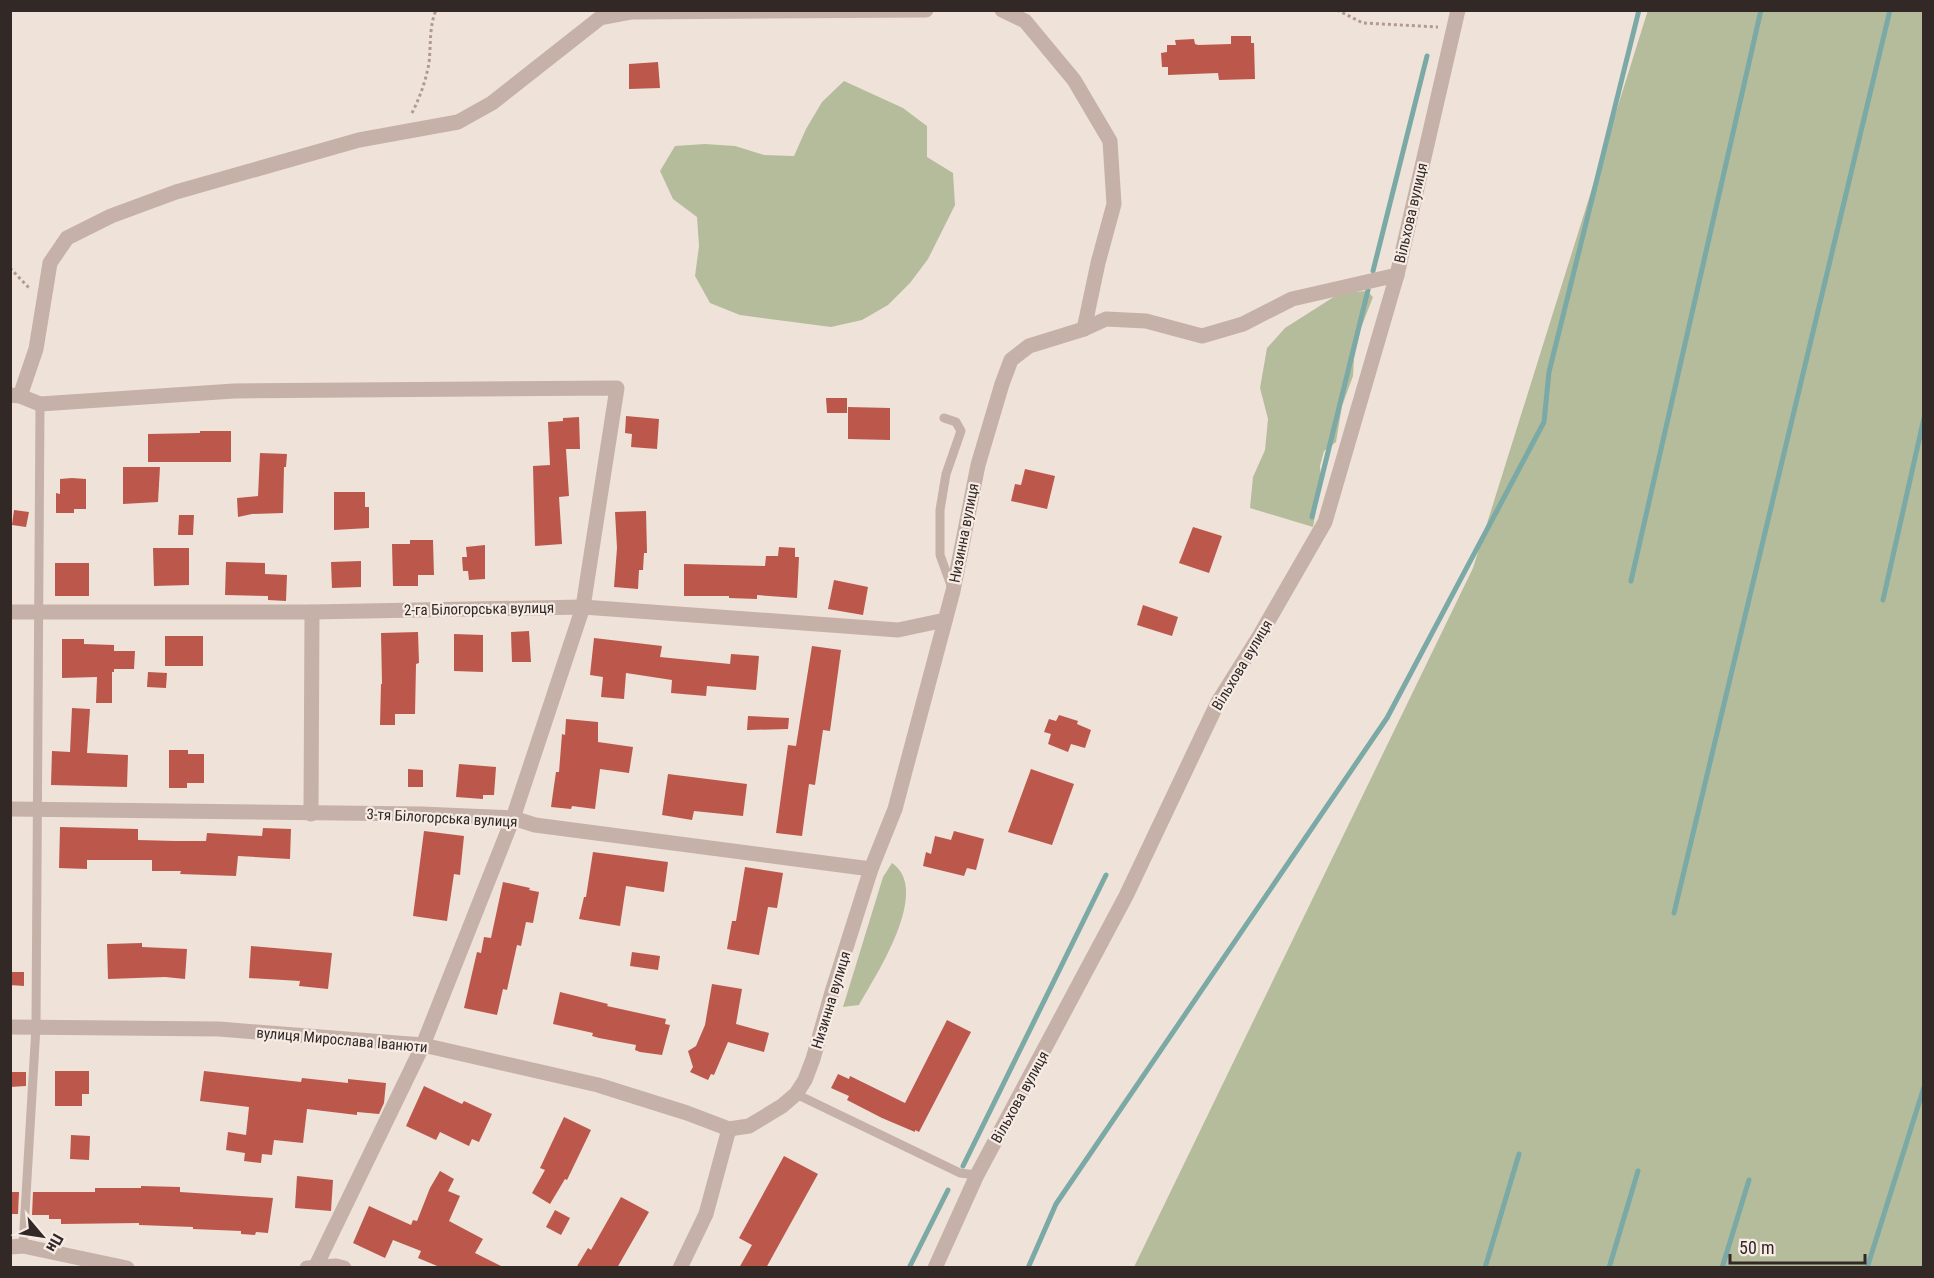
<svg xmlns="http://www.w3.org/2000/svg" width="1934" height="1278" font-family="'Roboto Condensed',sans-serif">
<rect width="100%" height="100%" fill="#efe2d9"/>
<g fill="#b5bc9b">
<polygon points="1648,10 1923,11 1923,1267 1134,1267 1473,568"/>
<polygon points="844,81 903,108 927,126 927,157 953,173 955,205 928,259 910,283 888,305 862,320 831,327 740,315 710,303 695,276 699,246 697,217 673,199 660,171 675,146 705,144 735,146 764,155 794,156 806,129 822,102"/>
<polygon points="1367,291 1373,297 1361,328 1354,359 1353,376 1342,406 1336,442 1324,451 1320,466 1321,481 1313,527 1250,508 1253,477 1265,450 1268,419 1260,388 1267,348 1285,328 1340,293"/>
<path d="M892,863C932,890 876,975 859,1005L843,1007L883,877Z"/>
</g>
<g fill="none" stroke-linecap="round" stroke-linejoin="round">
<g stroke="#7ba9a5" stroke-width="5">
<polyline points="1373,271 1427,56"/>
<polyline points="1312,517 1368,290"/>
<polyline points="1631,581 1761,10"/>
<polyline points="1883,600 1924,418"/>
<polyline points="1674,913 1890,10"/>
<polyline points="963,1166 1106,875"/>
<polyline points="909,1268 948,1190"/>
<polyline points="1028,1268 1056,1204 1387,718 1544,422 1549,372 1639,10"/>
<polyline points="1485,1268 1519,1154"/>
<polyline points="1609,1268 1638,1171"/>
<polyline points="1722,1268 1749,1180"/>
<polyline points="1867,1268 1924,1087"/>
</g>
</g>
<g fill="#bb584b">
<polygon points="1231,36 1251,36 1251,43 1254,43 1255,79 1219,80 1218,73 1168,75 1168,67 1162,67 1161,53 1167,52 1167,45 1176,45 1175,40 1194,39 1195,44 1198,45 1231,44"/>
<polygon points="658,62 660,88 629,89 629,64"/>
<polygon points="826,398 847,398 847,413 827,413"/>
<polygon points="848,407 890,408 890,440 848,439"/>
<polygon points="626,416 659,419 657,449 631,447 632,434 625,433"/>
<polygon points="579,417 580,449 566,449 569,496 559,497 562,544 535,546 533,466 550,465 548,422 563,421 563,418"/>
<polygon points="200,431 231,431 231,462 148,462 148,434 200,433"/>
<polygon points="260,453 287,454 286,467 284,467 283,513 252,514 238,517 237,498 258,496"/>
<polygon points="123,467 160,467 158,502 123,504"/>
<polygon points="1025,469 1055,476 1047,509 1011,501 1015,484 1021,485"/>
<polygon points="72,478 86,479 86,509 74,509 74,513 56,513 56,493 60,494 60,479"/>
<polygon points="334,492 365,492 365,507 369,507 369,528 334,530"/>
<polygon points="14,510 29,512 26,527 12,525"/>
<polygon points="646,511 647,553 644,553 643,570 639,570 638,589 614,587 617,548 615,512"/>
<polygon points="179,515 194,515 193,535 178,535"/>
<polygon points="1193,527 1222,536 1209,573 1179,563"/>
<polygon points="410,540 433,540 434,575 418,575 418,586 393,586 392,544 410,544"/>
<polygon points="485,545 485,579 469,580 468,571 463,571 462,557 467,557 466,547"/>
<polygon points="779,547 795,548 795,557 799,557 797,598 757,595 757,599 729,598 729,596 684,596 684,564 765,566 766,556 778,556"/>
<polygon points="153,548 189,548 189,585 154,586"/>
<polygon points="361,561 361,587 332,588 331,562"/>
<polygon points="226,562 265,563 265,574 287,575 286,601 268,600 268,596 225,595"/>
<rect x="55" y="563" width="34" height="33"/>
<polygon points="834,580 868,587 863,615 828,609"/>
<polygon points="1143,605 1178,617 1172,636 1137,625"/>
<polygon points="529,631 531,662 512,662 511,632"/>
<polygon points="418,632 419,663 416,664 415,714 395,714 395,725 380,725 381,684 382,684 381,633"/>
<polygon points="454,634 483,635 483,672 454,671"/>
<rect x="165" y="636" width="38" height="30"/>
<polygon points="594,638 662,646 660,657 730,664 731,654 759,656 756,690 707,686 706,696 671,693 672,680 626,673 624,699 601,697 603,677 590,675"/>
<polygon points="62,639 84,639 84,644 114,645 114,651 135,651 134,669 114,669 114,672 112,672 112,703 96,703 97,677 62,678"/>
<polygon points="812,646 841,650 830,731 823,730 815,785 809,784 802,836 776,833 788,745 796,746"/>
<polygon points="148,672 167,673 166,688 147,687"/>
<polygon points="72,708 90,709 87,753 128,755 127,787 51,785 52,751 70,752"/>
<polygon points="1059,715 1078,721 1077,724 1091,730 1085,748 1071,744 1068,752 1048,744 1051,734 1044,732 1049,719 1056,721"/>
<polygon points="748,716 789,718 788,729 747,730"/>
<polygon points="566,719 598,722 598,742 633,747 629,773 600,769 595,809 572,806 571,809 551,807 556,772 559,772 562,734 565,735"/>
<polygon points="169,750 188,750 188,754 204,754 204,783 187,783 187,788 169,788"/>
<polygon points="459,764 496,767 494,795 483,795 483,799 456,797"/>
<polygon points="408,769 423,770 423,787 408,787"/>
<polygon points="1031,769 1074,784 1052,845 1008,832"/>
<polygon points="668,774 747,784 743,816 694,811 692,820 662,815"/>
<polygon points="60,827 138,829 138,840 175,841 206,841 207,833 262,836 263,828 291,829 290,859 238,856 236,876 180,874 181,871 152,871 152,860 87,860 87,869 59,868"/>
<polygon points="424,831 464,836 460,875 454,874 447,921 413,916"/>
<polygon points="954,831 984,839 976,870 967,868 964,876 923,866 926,852 931,854 935,836 951,840"/>
<polygon points="593,852 668,862 664,892 626,886 620,926 579,919 584,897 586,897"/>
<polygon points="745,867 783,873 777,908 768,907 759,955 727,949 732,921 736,921"/>
<polygon points="503,882 530,888 529,890 539,892 533,923 526,922 521,946 517,945 507,990 503,989 497,1015 464,1008 477,952 481,953 484,937 491,938"/>
<polygon points="142,943 142,947 187,949 185,979 165,977 108,979 107,944"/>
<polygon points="251,946 332,953 328,989 299,986 300,981 249,978"/>
<polygon points="632,952 660,956 658,970 630,966"/>
<polygon points="10,972 24,972 24,986 10,985"/>
<polygon points="712,984 742,989 736,1024 769,1033 764,1052 728,1042 714,1075 711,1074 708,1080 690,1072 693,1067 688,1051 696,1046 705,1025"/>
<polygon points="560,992 608,1004 607,1006 666,1019 665,1024 670,1025 662,1055 640,1052 635,1050 636,1045 599,1038 592,1036 593,1033 553,1024"/>
<polygon points="947,1020 971,1032 919,1132 915,1130 915,1132 882,1118 847,1100 849,1096 831,1088 838,1074 849,1079 850,1076 905,1103"/>
<polygon points="55,1071 89,1071 89,1094 82,1094 82,1106 55,1106"/>
<polygon points="204,1071 301,1082 302,1078 348,1083 348,1079 386,1083 384,1103 379,1114 357,1112 357,1115 307,1109 303,1143 274,1140 272,1155 262,1154 261,1163 244,1161 245,1153 226,1150 228,1132 246,1135 249,1107 200,1101"/>
<polygon points="10,1072 26,1072 26,1086 10,1087"/>
<polygon points="424,1086 462,1104 464,1101 492,1114 479,1142 472,1139 469,1146 440,1132 436,1140 406,1126"/>
<polygon points="564,1117 591,1130 567,1180 565,1179 550,1204 532,1193 545,1170 540,1168"/>
<polygon points="71,1135 90,1136 89,1160 70,1159"/>
<polygon points="784,1156 818,1174 766,1268 739,1268 752,1245 739,1238"/>
<polygon points="440,1171 454,1179 448,1191 460,1196 449,1221 483,1239 475,1253 505,1268 442,1268 418,1258 421,1251 393,1240 385,1258 353,1243 369,1206 411,1225 413,1220 417,1221 430,1188"/>
<polygon points="297,1176 333,1180 331,1211 295,1208"/>
<polygon points="141,1186 180,1187 180,1192 273,1198 268,1233 256,1232 255,1235 241,1234 241,1231 193,1229 193,1227 139,1225 139,1223 61,1224 61,1219 49,1219 49,1215 32,1215 33,1192 95,1192 95,1188 141,1188"/>
<polygon points="10,1192 19,1192 18,1214 10,1214"/>
<polygon points="621,1197 649,1212 617,1268 576,1268 588,1248 591,1250"/>
<polygon points="555,1210 570,1218 561,1235 546,1227"/>
</g>
<g fill="none" stroke-linecap="round" stroke-linejoin="round">
<g stroke="#b19b91" stroke-width="3" stroke-dasharray="3 3" stroke-linecap="butt">
<polyline points="1337,10 1363,23 1438,27"/>
<path d="M412,113C420,97 426,80 429,63C431,45 429,27 436,10"/>
<polyline points="10,268 30,289"/>
</g>
<g stroke="#c5b1a7" stroke-width="9">
<polyline points="944,418 956,422 961,431 946,474 940,510 940,555 952,588"/>
<polyline points="796,1094 960,1173 977,1175"/>
<polyline points="23,1246 36,1027 40,404"/>
</g>
<g stroke="#c5b1a7" stroke-width="15">
<polyline points="1002,10 1025,21 1074,80 1110,141 1114,204 1098,263 1084,329"/>
<polyline points="10,395 20,396 40,404 234,391 617,388 583,607 513,818 423,1045 315,1268"/>
<polyline points="20,396 36,349 50,263 67,238 111,216 176,192 359,140 458,122 492,103 600,18 632,12 926,10"/>
<polyline points="10,612 312,612 583,607 898,630 945,620"/>
<polyline points="10,809 421,814 513,818 535,825 871,869"/>
<polyline points="311,814 312,612"/>
<polyline points="10,1027 219,1029 423,1045 598,1085 687,1113 729,1129 749,1126 782,1106 796,1094 805,1080 813,1059 832,992 871,869 895,809 953,591 978,465 1002,384 1011,360 1029,346 1084,329 1106,319 1146,321 1202,336 1243,324 1292,299 1397,275"/>
<polyline points="10,1247 23,1246 127,1268"/>
<polyline points="307,1268 336,1266 344,1268"/>
<polyline points="680,1268 706,1214 729,1129"/>
<polyline points="935,1268 977,1175 1126,896 1218,702 1260,635 1325,522 1397,275 1458,10"/>
</g>
</g>
<g text-anchor="middle" dominant-baseline="central" stroke-width="4.5" stroke-linejoin="round" paint-order="stroke">
<g font-size="15" fill="#322927" stroke="#f7ece5">
<text transform="translate(1411 213) rotate(-77)">Вільхова вулиця</text>
<text transform="translate(964 533) rotate(-79)">Низинна вулиця</text>
<text transform="translate(479 609) rotate(-1)">2-га Білогорська вулиця</text>
<text transform="translate(1242 665) rotate(-59)">Вільхова вулиця</text>
<text transform="translate(442 818) rotate(3)">3-тя Білогорська вулиця</text>
<text transform="translate(831 1000) rotate(-73)">Низинна вулиця</text>
<text transform="translate(342 1040) rotate(5)">вулиця Мирослава Іванюти</text>
<text transform="translate(1020 1097) rotate(-61)">Вільхова вулиця</text>
</g>
</g>
<rect width="1934" height="1278" fill="none" stroke="#322927" stroke-width="24"/>
<g transform="translate(42 1236) rotate(119)" stroke="#f7ece5" stroke-width="4.5" paint-order="stroke">
<path d="M0-4.5L10 22L0 15L-10 22Z" fill="#322927"/>
<text y="-9" font-size="16" font-weight="bold" text-anchor="middle" fill="#322927">Пн</text>
</g>
<path d="M1730 1254v9h135v-9" fill="none" stroke="#322927" stroke-width="3"/>
<text x="1739" y="1254" font-size="18" fill="#322927" stroke="#f7ece5" stroke-width="4.5" paint-order="stroke">50 m</text>
</svg>
